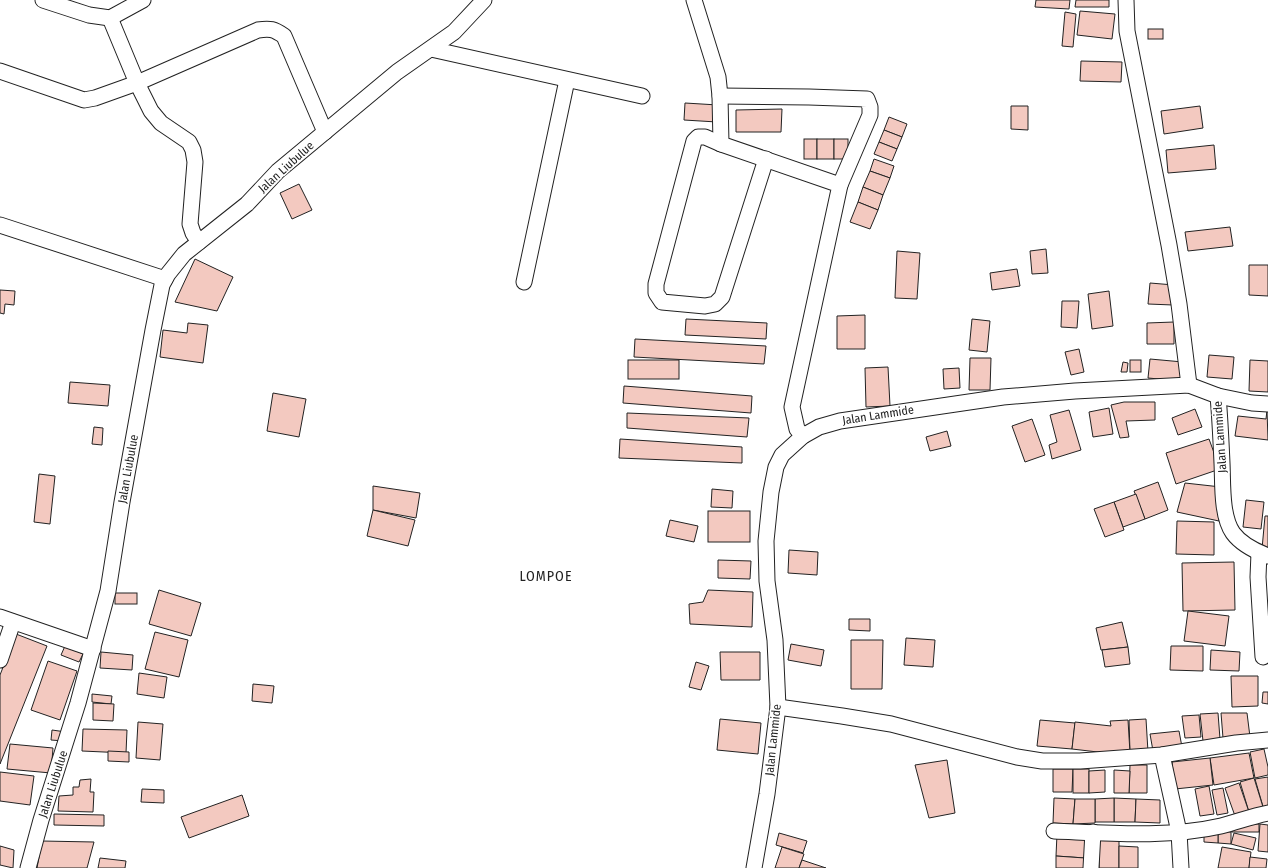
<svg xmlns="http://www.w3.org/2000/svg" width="1268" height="868" font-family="'Fira Sans Condensed',sans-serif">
<rect width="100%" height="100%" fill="#fff"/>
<g fill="#f3c9c0" stroke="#222">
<polygon points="1036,0 1070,0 1069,9 1035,7"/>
<polygon points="1076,0 1109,0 1109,7 1075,7"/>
<polygon points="1080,11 1115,14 1112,39 1077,35"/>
<polygon points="1065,12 1076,14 1073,47 1062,46"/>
<rect x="1148" y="29" width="15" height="10"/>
<polygon points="1081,61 1122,62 1121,82 1080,81"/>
<polygon points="685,103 718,105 717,122 684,120"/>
<polygon points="1011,106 1028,106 1028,130 1011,129"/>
<polygon points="1200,106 1203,128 1164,134 1161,111"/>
<polygon points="782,109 781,132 736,132 736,110"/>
<polygon points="889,117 907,124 902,137 884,130"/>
<polygon points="884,130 902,137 897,149 879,142"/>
<rect x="804" y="139" width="13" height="20"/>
<rect x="817" y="139" width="17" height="20"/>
<rect x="834" y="139" width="14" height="20"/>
<polygon points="879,142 897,149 892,161 874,154"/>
<polygon points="1214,145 1216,169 1168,173 1166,150"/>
<polygon points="874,159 894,166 890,178 870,171"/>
<polygon points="870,171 890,178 883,195 863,187"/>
<polygon points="299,184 312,210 292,219 280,193"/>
<polygon points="863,187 883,195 878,210 858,202"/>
<polygon points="858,202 878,210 870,229 850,222"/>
<polygon points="1230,227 1233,246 1188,251 1185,232"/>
<polygon points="1046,249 1048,273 1032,274 1030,251"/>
<polygon points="897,251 920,253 917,299 895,298"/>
<polygon points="195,259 233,277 217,311 175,302"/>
<polygon points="1249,265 1268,265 1268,296 1249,295"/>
<polygon points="1017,269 1020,286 992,290 990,273"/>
<polygon points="1150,283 1174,285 1173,305 1148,304"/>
<polygon points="0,290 15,291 14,305 5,304 4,314 0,313"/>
<polygon points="1109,291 1113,326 1092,329 1088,294"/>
<polygon points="1062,301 1079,301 1077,328 1061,327"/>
<polygon points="865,315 865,349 837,349 837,316"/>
<polygon points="686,319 767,323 766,339 685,335"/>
<polygon points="972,319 990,321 987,352 969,350"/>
<polygon points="1174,322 1174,344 1147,344 1147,323"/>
<polygon points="188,323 208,325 203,363 160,357 163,330 187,333"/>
<polygon points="635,339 766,346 764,364 634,357"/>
<polygon points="1079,349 1084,372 1071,375 1065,352"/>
<polygon points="1209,355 1234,357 1232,379 1207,377"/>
<polygon points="970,358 991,358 990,390 969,390"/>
<polygon points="1150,359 1183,362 1181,381 1148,378"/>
<rect x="628" y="360" width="51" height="19"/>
<rect x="1130" y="360" width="11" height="12"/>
<polygon points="1250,360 1268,361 1268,392 1249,391"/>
<polygon points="1123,362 1128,363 1127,372 1121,372"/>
<polygon points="888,367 890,406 866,407 865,368"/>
<polygon points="959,368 960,388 944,389 943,369"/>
<polygon points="70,382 110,385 108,406 68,403"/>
<polygon points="624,386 752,396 751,413 623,403"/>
<polygon points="273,393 306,399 299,437 267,431"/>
<polygon points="1124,402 1155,402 1155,420 1126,421 1129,437 1120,438 1111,405"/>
<polygon points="1109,408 1113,434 1093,437 1089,412"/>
<polygon points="1195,409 1202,427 1178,435 1172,418"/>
<polygon points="1069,410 1081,450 1052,459 1049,445 1057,442 1050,415"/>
<polygon points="1267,410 1268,440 1235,436 1238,416 1266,419"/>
<polygon points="627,413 749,418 747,437 627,428"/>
<polygon points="1032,419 1045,455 1025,462 1012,426"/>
<polygon points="94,427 103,428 102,445 92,444"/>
<polygon points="947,431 951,446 930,451 926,437"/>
<polygon points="620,439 742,447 742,463 619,458"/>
<polygon points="1209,439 1220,469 1176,484 1166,453"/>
<polygon points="39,474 55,476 50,524 34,522"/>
<polygon points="1158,482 1168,510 1145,519 1134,491"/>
<polygon points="1185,483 1221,487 1219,521 1177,512"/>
<polygon points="373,486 420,493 416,518 373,510"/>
<polygon points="712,489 733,491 732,508 711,507"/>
<polygon points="1136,494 1145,519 1123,527 1114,502"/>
<polygon points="1246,500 1264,502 1261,529 1243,527"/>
<polygon points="1114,502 1124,530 1105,537 1094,509"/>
<polygon points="373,510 415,520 408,546 367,536"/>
<rect x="708" y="511" width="42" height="31"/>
<polygon points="1265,516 1268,516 1268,549 1262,549"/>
<polygon points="670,520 698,526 694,542 666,536"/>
<polygon points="1177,521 1214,522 1214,555 1176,554"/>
<polygon points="789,550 818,552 817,575 788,573"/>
<polygon points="718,560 751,561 750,579 718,578"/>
<polygon points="1234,562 1235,610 1183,611 1182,563"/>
<polygon points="159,590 201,603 191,636 149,624"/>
<polygon points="708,590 753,592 752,627 690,624 689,604 703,602"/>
<rect x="115" y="593" width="22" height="11"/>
<polygon points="1188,611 1229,616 1225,646 1184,641"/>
<polygon points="849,619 870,619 870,631 849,630"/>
<polygon points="1122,622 1128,647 1101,650 1096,628"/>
<polygon points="155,632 188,640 179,677 145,669"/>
<polygon points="16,634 47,646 0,764 0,675"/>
<polygon points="906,638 935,640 933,667 904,665"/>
<polygon points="851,640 883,640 882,689 851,689"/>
<polygon points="791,644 824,650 821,666 788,660"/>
<polygon points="65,646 83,654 79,662 61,655"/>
<polygon points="1171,646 1203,646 1203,671 1170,670"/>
<polygon points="1128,647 1130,664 1105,667 1102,650"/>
<polygon points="1211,650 1240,652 1239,671 1210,670"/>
<polygon points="101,652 133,655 132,670 100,668"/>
<polygon points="720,652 760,652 760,680 721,680"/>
<polygon points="48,661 77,671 60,720 31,710"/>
<polygon points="696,662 709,666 701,690 689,687"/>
<polygon points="139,673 167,677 164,698 137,694"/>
<polygon points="1231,676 1258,676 1258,706 1232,707"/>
<polygon points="253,684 274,686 272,703 252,701"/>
<polygon points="1263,692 1268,692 1268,704 1262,703"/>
<polygon points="92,694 112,696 111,704 92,702"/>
<polygon points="93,703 114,704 113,721 93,720"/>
<polygon points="1218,713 1220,739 1203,741 1200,714"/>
<polygon points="1221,713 1247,713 1250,737 1223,738"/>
<polygon points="1199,715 1201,737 1185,738 1182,716"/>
<polygon points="720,719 761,723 758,754 717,750"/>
<polygon points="1146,719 1148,752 1130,753 1129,720"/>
<polygon points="1040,720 1075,723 1072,749 1037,746"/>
<polygon points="1128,720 1130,753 1115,754 1072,749 1075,722 1111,726 1110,721"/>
<polygon points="138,722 163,724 160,760 136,758"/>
<polygon points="83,729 127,730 126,753 82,751"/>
<polygon points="52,730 66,732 64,741 51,740"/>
<polygon points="1179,731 1182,747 1153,751 1150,734"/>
<polygon points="10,744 53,748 51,773 7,769"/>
<polygon points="1264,749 1268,767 1268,775 1255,778 1250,752"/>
<polygon points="108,751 129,752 129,762 108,761"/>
<polygon points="1249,753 1254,778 1214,785 1210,758"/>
<polygon points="1210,758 1213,785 1175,789 1172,762"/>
<polygon points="947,760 955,813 929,818 915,765"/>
<polygon points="1130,765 1147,765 1147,793 1129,793"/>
<polygon points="1053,769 1073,769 1072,792 1053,792"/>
<rect x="1073" y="769" width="16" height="24"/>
<polygon points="1105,770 1105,792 1089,793 1089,771"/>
<polygon points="1114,770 1130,771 1129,793 1114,793"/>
<polygon points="0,772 34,776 30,805 0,801"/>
<polygon points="1268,777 1268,809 1264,810 1255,779"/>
<polygon points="1254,778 1263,807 1249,812 1240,782"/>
<polygon points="91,779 90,792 94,792 93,812 58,811 59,796 73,795 73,787 79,787 80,780"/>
<polygon points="1239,783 1249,812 1235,816 1225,788"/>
<polygon points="1209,786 1214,814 1200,816 1195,789"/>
<polygon points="1223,788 1228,813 1217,815 1212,790"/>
<polygon points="142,789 164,790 164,803 141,802"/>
<polygon points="242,795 249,816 189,838 181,817"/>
<polygon points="1054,798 1075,799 1073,824 1053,823"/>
<polygon points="1114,798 1136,799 1135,822 1114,822"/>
<polygon points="1114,798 1114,822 1095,822 1095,799"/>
<polygon points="1075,799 1095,799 1095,823 1073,824"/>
<polygon points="1136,799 1160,800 1160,823 1135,822"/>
<polygon points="54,814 104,815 104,826 54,825"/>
<rect x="1232" y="824" width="27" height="8"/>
<polygon points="1260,824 1268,825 1268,852 1258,851"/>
<polygon points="1218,831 1231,832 1231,844 1218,843"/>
<polygon points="779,833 807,841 803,853 776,845"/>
<polygon points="1204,833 1218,833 1218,843 1204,842"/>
<polygon points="1234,833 1256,838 1253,850 1231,844"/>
<polygon points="1057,834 1086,836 1085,858 1056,856"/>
<rect x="1099" y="838" width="20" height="30"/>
<polygon points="42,841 94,842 87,868 37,868"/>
<polygon points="0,846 14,850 13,868 0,865"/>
<polygon points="1119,846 1138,847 1138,868 1119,868"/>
<polygon points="782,847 804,854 799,868 775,868"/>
<polygon points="1222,847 1251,852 1249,868 1218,868"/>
<polygon points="1056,856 1085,858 1084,868 1056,868"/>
<polygon points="1250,857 1267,859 1266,868 1249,868"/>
<polygon points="100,858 126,861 125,868 98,868"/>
<polygon points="802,860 826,868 799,868"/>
</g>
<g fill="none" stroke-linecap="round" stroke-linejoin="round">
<g stroke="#222" stroke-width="17">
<g id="minor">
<polyline points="43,0 89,15 110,18 143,0"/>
<polyline points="694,0 718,77 720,96 721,144 840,185 792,407 797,429 803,436"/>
<polyline points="1126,0 1127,31 1169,245 1179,304 1189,385"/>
<polyline points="110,18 137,83 151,111 161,123 189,142 193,150 195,162 190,224 193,233 199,242"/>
<polyline points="431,49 642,96"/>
<path d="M0,71L84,100L95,98L137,83L258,30C270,28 274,29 284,36L325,132"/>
<polyline points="720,96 809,97 867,99 870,107 870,115 840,185"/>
<polyline points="721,144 705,137 698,137 694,141 656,284 656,293 662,302 705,306 715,304 722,297 766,159"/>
<polyline points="0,225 165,279"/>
<polyline points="524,282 567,80"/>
<polyline points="1218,396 1252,403 1268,404"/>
<polyline points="1259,553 1258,577 1263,657"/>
<polyline points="0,617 93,649"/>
<polyline points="0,660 13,622"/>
<polyline points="778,707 842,716 891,724 1017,757 1042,761 1080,761 1162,755 1236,743 1268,740"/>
<polyline points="1162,755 1179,832 1181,868"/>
<path d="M1054,831C1107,833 1169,838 1221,826C1237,822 1252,816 1268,813"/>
<polyline points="28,868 41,820 78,703 108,591 122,502 153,330 162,285 168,274 184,254 247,204 278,171 397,72 454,32 484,0"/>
<path d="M754,868L767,794L778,707L775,640L767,581L766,541L771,492L776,467L782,455L803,436L819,427L840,421L1003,397L1075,391L1189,385L1218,396C1220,418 1221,441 1222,463C1223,483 1221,516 1233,533C1241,544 1255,551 1268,556"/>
<polyline points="1091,868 1093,832"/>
</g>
</g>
<use href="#minor" stroke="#fff" stroke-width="15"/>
</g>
<g text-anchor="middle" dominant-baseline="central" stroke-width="3" stroke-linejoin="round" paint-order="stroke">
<g font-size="12" fill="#222" stroke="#fff">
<text transform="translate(286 167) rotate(-42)">Jalan Liubulue</text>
<text transform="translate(878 415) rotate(-9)">Jalan Lammide</text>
<text transform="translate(1220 437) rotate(-94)">Jalan Lammide</text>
<text transform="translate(128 469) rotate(-80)">Jalan Liubulue</text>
<text transform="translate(773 740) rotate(-84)">Jalan Lammide</text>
<text transform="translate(53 784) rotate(-72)">Jalan Liubulue</text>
</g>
<g font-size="14" letter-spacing="1" fill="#222" stroke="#fff">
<text x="546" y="576">LOMPOE</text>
</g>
</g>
</svg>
